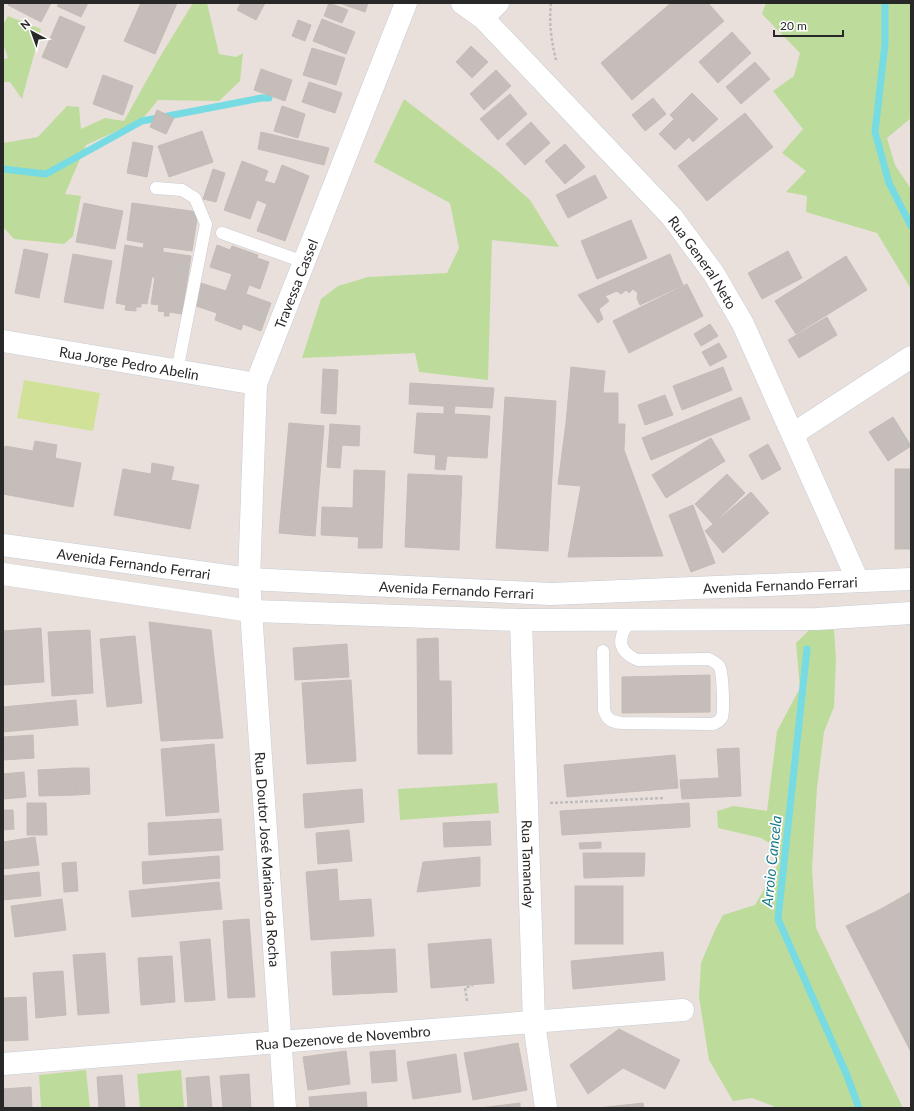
<svg xmlns="http://www.w3.org/2000/svg" width="914" height="1111" font-family="Lato,sans-serif">
<rect width="100%" height="100%" fill="#e9e0db"/>
<g fill="#bddc9b">
<polygon points="193,3 207,3 219,54 236,57 243,53 240,81 219,101 158,100 145,116 130,125 86,145 65,194 81,196 73,236 64,244 14,239 3,227 3,143 38,137 67,106 79,107 81,129 105,118 124,121 158,60"/>
<polygon points="766,3 911,3 911,118 887,138 895,165 911,189 911,289 877,233 806,212 807,196 786,192 806,171 782,153 803,129 773,91 794,76 800,53 762,14"/>
<polygon points="8,16 41,29 22,99 10,82 3,82 3,59 8,58 3,43 3,25"/>
<polygon points="404,99 499,172 530,200 559,247 492,240 488,380 419,372 415,353 302,358 321,299 338,286 368,277 447,273 459,248 450,203 374,162"/>
<polygon points="809,630 834,630 836,659 834,707 824,732 817,788 812,869 816,928 903,1108 776,1108 773,1106 752,1098 733,1101 709,1060 699,997 701,963 715,930 723,915 755,905 780,861 774,846 761,838 718,828 717,811 734,806 767,811 777,731 800,688 796,643"/>
<polygon points="497,783 499,813 400,820 398,789"/>
<polygon points="86,1070 90,1108 41,1108 39,1075"/>
<polygon points="181,1070 184,1108 140,1108 137,1074"/>
</g>
<polygon fill="#d1e298" points="24,380 100,393 93,431 17,418"/>
<g fill="none" stroke-linecap="round" stroke-linejoin="round">
<g stroke="#76dbe3" stroke-width="7">
<polyline points="885,3 885,44 875,132 889,183 911,226"/>
<polyline points="3,169 46,174 142,121 261,98 269,98"/>
<polyline points="807,649 778,919 846,1073 859,1108"/>
</g>
</g>
<g fill="#c4bdba" stroke="#c4bcb5">
<polygon points="9,3 51,3 41,22 8,5"/>
<polygon points="59,3 88,3 81,17 57,6"/>
<polygon points="141,3 177,3 155,54 124,41"/>
<polygon points="241,3 265,3 256,20 237,10"/>
<polygon points="329,3 348,10 342,23 324,16"/>
<polygon points="339,3 368,3 365,12"/>
<polygon points="671,3 708,3 724,21 632,100 601,63"/>
<polygon points="60,16 85,27 67,68 42,57"/>
<polygon points="322,19 355,32 346,54 313,41"/>
<polygon points="298,20 311,25 305,41 292,36"/>
<polygon points="732,32 751,53 718,83 699,62"/>
<polygon points="471,46 488,62 472,78 456,62"/>
<polygon points="312,48 345,58 336,85 303,75"/>
<polygon points="755,62 770,79 741,104 726,87"/>
<polygon points="261,69 292,80 285,101 254,90"/>
<polygon points="496,70 511,86 484,110 470,94"/>
<polygon points="103,75 133,86 123,115 93,104"/>
<polygon points="309,82 342,93 335,113 302,102"/>
<polygon points="692,93 718,119 693,142 689,137 675,150 659,134 674,119 670,115"/>
<polygon points="510,94 527,114 498,140 480,119"/>
<polygon points="653,98 666,114 645,131 632,115"/>
<polygon points="282,106 305,114 298,138 274,131"/>
<polygon points="157,110 174,118 166,134 150,127"/>
<polygon points="745,113 773,147 707,201 678,166"/>
<polygon points="531,122 550,143 525,165 506,144"/>
<polygon points="202,131 213,162 169,177 158,146"/>
<polygon points="261,132 329,148 324,165 258,149"/>
<polygon points="133,142 153,146 147,177 127,173"/>
<polygon points="565,144 585,167 565,184 545,161"/>
<polygon points="242,161 268,171 264,181 275,184 282,165 309,176 285,241 257,231 267,204 257,200 250,219 224,210"/>
<polygon points="213,169 225,173 216,202 203,199"/>
<polygon points="595,175 607,198 568,218 556,195"/>
<polygon points="84,203 102,207 94,245 76,242"/>
<polygon points="132,203 198,212 192,251 163,247 163,252 191,256 182,314 169,312 169,316 164,316 165,312 158,311 159,305 151,304 155,277 152,277 147,304 141,303 141,307 136,307 136,311 125,310 126,305 116,303 125,245 143,248 144,243 127,240"/>
<polygon points="102,207 123,211 115,249 94,245"/>
<polygon points="631,220 647,258 597,279 581,241"/>
<polygon points="217,245 230,250 232,246 258,255 257,258 269,262 260,289 249,285 246,294 271,303 261,331 243,324 241,330 215,320 217,313 193,305 201,283 226,291 232,274 210,267"/>
<polygon points="24,249 48,254 39,298 15,293"/>
<polygon points="788,251 802,278 762,299 748,273"/>
<polygon points="73,254 112,261 103,309 64,302"/>
<polygon points="670,254 683,285 640,305 637,298 638,293 633,289 629,293 626,290 621,294 617,291 605,296 609,301 599,309 603,319 598,323 578,295"/>
<polygon points="846,256 867,290 796,334 775,301"/>
<polygon points="687,284 703,316 667,334 651,302"/>
<polygon points="651,302 667,334 629,353 613,321"/>
<polygon points="827,317 837,335 799,358 788,340"/>
<polygon points="710,324 718,336 701,346 694,334"/>
<polygon points="719,343 727,357 710,366 702,352"/>
<polygon points="571,367 605,371 603,393 618,393 618,424 625,424 624,450 663,556 568,557 581,486 558,484 566,423"/>
<polygon points="723,367 732,390 682,410 673,386"/>
<polygon points="323,369 338,370 336,414 321,413"/>
<polygon points="410,383 494,388 492,408 455,406 454,414 490,416 487,458 447,456 445,470 435,469 436,455 414,453 417,413 444,414 444,406 409,404"/>
<polygon points="665,395 673,415 645,425 638,405"/>
<polygon points="505,397 556,401 548,551 496,548"/>
<polygon points="741,397 750,419 651,460 642,438"/>
<polygon points="893,417 911,446 888,461 869,432"/>
<polygon points="289,423 324,426 315,536 279,533"/>
<polygon points="330,424 360,426 359,446 342,445 340,468 327,467"/>
<polygon points="711,438 725,461 666,498 652,475"/>
<polygon points="35,441 57,445 55,458 81,463 73,507 3,494 3,459 5,446 33,451"/>
<polygon points="768,444 781,469 762,480 749,455"/>
<polygon points="152,463 174,467 171,480 199,485 190,529 114,515 123,469 151,474"/>
<rect x="895" y="469" width="16" height="80"/>
<polygon points="354,470 385,471 382,548 358,548 359,537 321,535 322,507 353,508"/>
<polygon points="408,474 462,476 459,550 405,547"/>
<polygon points="727,474 745,493 713,524 695,504"/>
<polygon points="751,492 769,513 723,553 705,531"/>
<polygon points="693,505 715,563 691,572 669,515"/>
<polygon points="149,622 211,630 223,738 161,741"/>
<polygon points="41,628 44,682 3,685 3,631"/>
<polygon points="90,630 93,693 52,696 48,632"/>
<polygon points="135,636 142,703 107,707 100,639"/>
<polygon points="438,638 439,681 451,681 452,754 418,754 417,639"/>
<polygon points="347,644 349,677 295,680 293,648"/>
<polygon points="710,675 710,712 622,713 622,677"/>
<polygon points="351,680 356,761 307,764 302,683"/>
<polygon points="76,700 78,725 3,732 3,707"/>
<polygon points="33,735 34,758 3,760 3,737"/>
<polygon points="214,744 219,812 166,816 161,749"/>
<polygon points="739,748 741,796 682,799 680,780 719,778 717,749"/>
<polygon points="675,755 678,788 567,797 564,765"/>
<polygon points="75,768 76,795 39,796 38,770"/>
<polygon points="75,768 89,768 90,794 76,795"/>
<polygon points="24,772 26,797 3,799 3,774"/>
<polygon points="362,789 364,822 305,828 303,794"/>
<polygon points="27,803 46,803 47,835 27,835"/>
<polygon points="689,803 690,827 562,835 560,811"/>
<polygon points="3,810 13,810 14,829 3,830"/>
<polygon points="221,819 223,850 149,855 148,823"/>
<polygon points="490,821 491,845 444,847 443,823"/>
<polygon points="349,830 352,861 318,864 316,833"/>
<polygon points="35,837 39,865 3,869 3,842"/>
<polygon points="601,842 601,848 580,849 579,843"/>
<polygon points="583,853 645,853 644,876 584,878"/>
<polygon points="219,856 220,878 143,884 142,862"/>
<polygon points="480,857 480,886 417,892 423,862"/>
<polygon points="76,862 78,891 64,892 62,863"/>
<polygon points="337,869 339,901 371,899 374,936 311,940 306,872"/>
<polygon points="39,872 41,896 3,900 3,876"/>
<polygon points="219,882 222,909 132,917 129,891"/>
<rect x="575" y="886" width="48" height="58"/>
<polygon points="911,892 911,1052 846,926 879,910"/>
<polygon points="62,899 66,930 15,937 11,906"/>
<polygon points="249,919 255,997 228,998 223,921"/>
<polygon points="210,939 215,1000 185,1002 180,942"/>
<polygon points="491,939 494,983 431,988 428,944"/>
<polygon points="395,949 397,992 333,995 331,952"/>
<polygon points="663,952 665,980 573,989 571,961"/>
<polygon points="105,953 109,1013 78,1015 73,955"/>
<polygon points="172,956 175,1002 141,1005 138,958"/>
<polygon points="63,971 66,1015 36,1018 33,973"/>
<polygon points="26,997 28,1040 3,1041 3,998"/>
<polygon points="619,1029 680,1060 665,1089 623,1068 588,1094 570,1065"/>
<polygon points="518,1043 527,1090 473,1100 464,1053"/>
<polygon points="395,1050 397,1081 372,1083 370,1052"/>
<polygon points="346,1051 350,1084 308,1090 303,1057"/>
<polygon points="456,1054 461,1092 413,1099 407,1062"/>
<polygon points="249,1074 251,1108 223,1108 220,1076"/>
<polygon points="122,1075 125,1108 99,1108 97,1077"/>
<polygon points="209,1076 212,1108 188,1108 186,1078"/>
<polygon points="31,1087 32,1108 3,1108 3,1089"/>
<polygon points="366,1092 367,1108 310,1108 309,1097"/>
<polygon points="520,1103 520,1108 480,1108"/>
<polygon points="643,1103 644,1108 598,1108"/>
</g>
<g fill="none" stroke-linecap="round" stroke-linejoin="round">
<g stroke="#c6ccd5" stroke-width="13">
<g id="lane">
<polyline points="156,188 182,190 195,198 206,224 177,371"/>
<polyline points="222,233 304,262"/>
<path d="M603,651L604,710C607,720 612,722 622,723L712,724C717,723 720,721 722,717C724,711 723,671 719,666C717,663 713,661 709,659L638,660C628,656 618,648 622,636C623,630 628,625 631,619"/>
</g>
</g>
<g stroke="#c6ccd5" stroke-width="23">
<g id="street">
<path id="s1" d="M3,341L256,384"/>
<polyline points="793,434 911,357"/>
<path id="s2" d="M251,611L285,1108"/>
<path id="s3" d="M3,1064L683,1010"/>
</g>
</g>
<g stroke="#c6ccd5" stroke-width="23">
<g id="secondary">
<path id="s4" d="M462,3L483,18L672,217L714,274L743,324L858,581"/>
<polyline points="483,18 498,3"/>
<path id="s5" d="M3,545L249,579L551,594L911,579"/>
<polyline points="3,574 251,611 521,620 816,619 911,613"/>
<path id="s6" d="M251,611L249,579L256,384L406,3"/>
<path id="s7" d="M521,620L534,1022L546,1108"/>
</g>
</g>
<g stroke="#bebebe" stroke-width="2.5" stroke-dasharray="3 2" stroke-linecap="butt">
<path d="M551,3C549,24 551,39 556,60"/>
<polyline points="550,803 665,798"/>
<polyline points="467,1001 465,988 473,985"/>
</g>
<use href="#lane" stroke="#fff" stroke-width="12"/>
<use href="#street" stroke="#fff" stroke-width="22"/>
<use href="#secondary" stroke="#fff" stroke-width="22"/>
</g>
<g text-anchor="middle" dominant-baseline="central" stroke-width="3.5" stroke-linejoin="round" paint-order="stroke">
<g font-size="14" fill="#282828" stroke="#fff">
<text stroke="none"><textPath href="#s4" startOffset="355">Rua General Neto</textPath></text>
<text stroke="none"><textPath href="#s6" startOffset="335">Travessa Cassel</textPath></text>
<text stroke="none"><textPath href="#s1" startOffset="128">Rua Jorge Pedro Abelin</textPath></text>
<text stroke="none"><textPath href="#s5" startOffset="132">Avenida Fernando Ferrari</textPath></text>
<text stroke="none"><textPath href="#s5" startOffset="780">Avenida Fernando Ferrari</textPath></text>
<text stroke="none"><textPath href="#s5" startOffset="456">Avenida Fernando Ferrari</textPath></text>
<text stroke="none"><textPath href="#s2" startOffset="249">Rua Doutor José Mariano da Rocha</textPath></text>
<text stroke="none"><textPath href="#s7" startOffset="244">Rua Tamanday</textPath></text>
<text stroke="none"><textPath href="#s3" startOffset="341">Rua Dezenove de Novembro</textPath></text>
</g>
<g font-size="15" font-style="italic" fill="#187a8b" stroke="#fff">
<text transform="translate(771 861) rotate(-84)">Arroio Cancela</text>
</g>
</g>
<rect width="914" height="1111" fill="none" stroke="#282828" stroke-width="8"/>
<g transform="translate(32 32) rotate(319)" stroke="#ffffff" stroke-width="3" paint-order="stroke">
<path d="M0-3L7 15L0 10L-7 15Z" fill="#282828"/>
<text y="-6" font-size="11" font-weight="bold" text-anchor="middle" fill="#282828">N</text>
</g>
<path d="M774 30v6h69v-6" fill="none" stroke="#282828" stroke-width="2"/>
<text x="780" y="30" font-size="12" fill="#282828" stroke="#ffffff" stroke-width="3" paint-order="stroke">20 m</text>
</svg>
